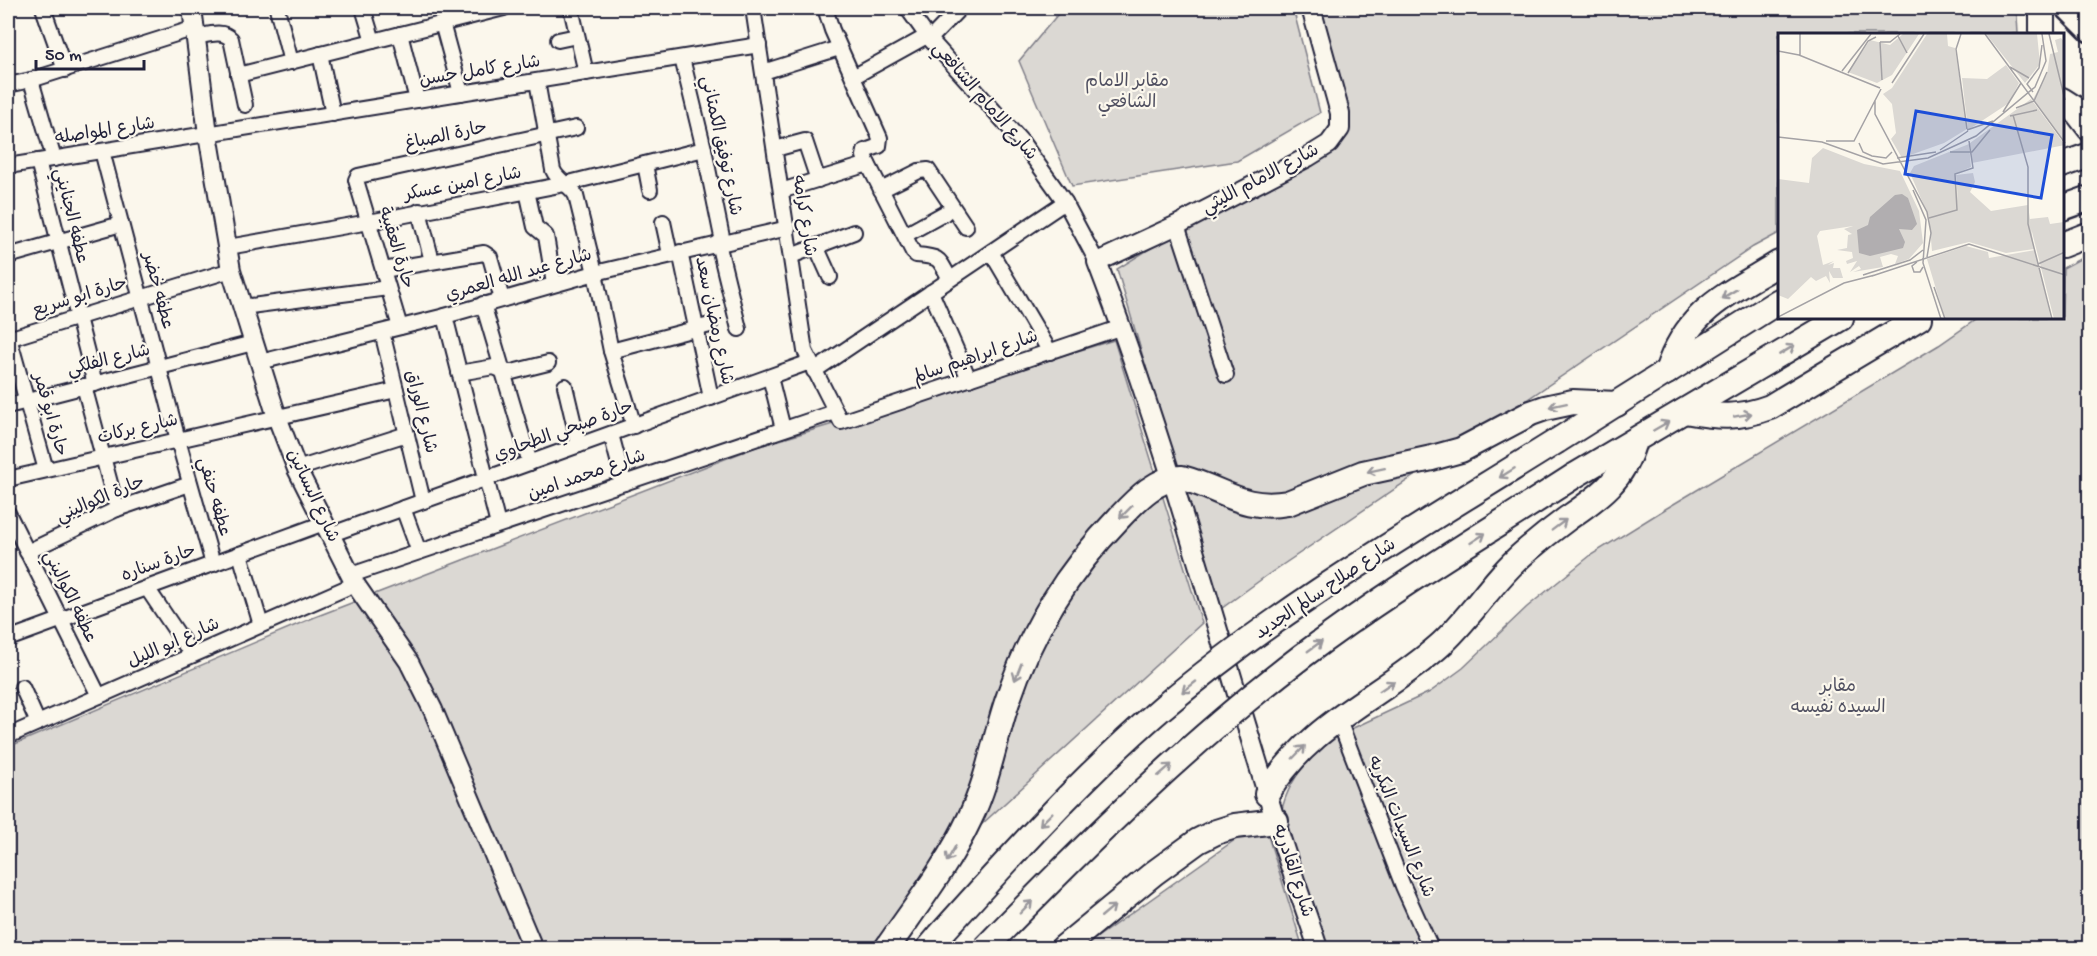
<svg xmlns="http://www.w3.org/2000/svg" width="2097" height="956" font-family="'Gochi Hand','Playpen Sans Arabic',sans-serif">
<rect width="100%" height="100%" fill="#fbf7ec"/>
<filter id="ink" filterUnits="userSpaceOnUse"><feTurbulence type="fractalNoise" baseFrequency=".0167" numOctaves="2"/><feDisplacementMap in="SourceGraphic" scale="12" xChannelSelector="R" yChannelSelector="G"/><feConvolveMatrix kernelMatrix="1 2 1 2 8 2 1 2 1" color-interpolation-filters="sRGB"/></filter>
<g filter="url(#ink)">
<g fill="#dbd8d3" stroke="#7e7d87" stroke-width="1.5">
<polygon points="1063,8 1293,8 1320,113 1237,161 1072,186 1019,61"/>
<polygon points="1313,8 2011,8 2017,16 2018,34 1779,34 1779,233 1753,247 1266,576 1218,611 1117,269 1343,130"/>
<path d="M2089,254V948H1321L1281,814C1287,781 1308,757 1334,737L1430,692L1463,668L1527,607L1591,555L1662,511L1939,345L1978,318H2062L2063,268Z"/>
<polygon points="1114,340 1202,623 969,836 870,948 8,948 8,747 315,617 756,447"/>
<polygon points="1263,820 1303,948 1082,948"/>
</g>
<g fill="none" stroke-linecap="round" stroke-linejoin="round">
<g stroke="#22223b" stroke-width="18">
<g id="street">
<polyline points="43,8 65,70"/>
<polyline points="277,8 291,62"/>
<polyline points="363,8 373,41"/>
<polyline points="571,8 586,73"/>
<polyline points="753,8 805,351 841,422 1122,327"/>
<path d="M825,8L832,30L880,138L879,146L865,151L864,156L913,252L916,255C941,257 938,258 950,279"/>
<polyline points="907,8 927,36 1022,142 1065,202 1097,262"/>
<polyline points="442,23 461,93"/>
<polyline points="400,34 417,100"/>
<path d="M196,37C208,35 222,29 231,39L245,105"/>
<polyline points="930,39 960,8"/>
<polyline points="558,40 577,36"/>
<polyline points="320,54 333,114"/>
<polyline points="682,58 704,149 723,242"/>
<polyline points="763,72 839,48"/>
<polyline points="238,75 504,8"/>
<polyline points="853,77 927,36"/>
<polyline points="31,80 54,159"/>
<path d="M537,81L553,170C558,182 571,185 576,196L595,273L611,351L634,426"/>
<polyline points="8,85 31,80 195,28"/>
<polyline points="775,149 805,141 818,180"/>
<polyline points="102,151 178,440 213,564"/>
<polyline points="38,161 95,384"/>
<polyline points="645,164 650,190"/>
<polyline points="8,166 759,45"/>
<polyline points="881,190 919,171 928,170 966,227"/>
<polyline points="527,191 535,227 546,236 554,284"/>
<polyline points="781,191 868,164"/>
<polyline points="419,211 432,261"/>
<polyline points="663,222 670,254"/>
<polyline points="1177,225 1226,375"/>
<polyline points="905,235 945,213"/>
<polyline points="718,243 739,329"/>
<polyline points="816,246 830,277"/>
<polyline points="228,247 369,222 565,184 704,149"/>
<polyline points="680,252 711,398"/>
<polyline points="991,252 1050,352"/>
<polyline points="8,256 121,224"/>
<polyline points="791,256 854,232"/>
<polyline points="383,270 484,253 490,257 502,299"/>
<polyline points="931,292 969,379"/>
<polyline points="483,304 530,463"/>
<polyline points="243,307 388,288"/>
<polyline points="445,316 498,525"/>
<polyline points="400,327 356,180 358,176 576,128"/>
<polyline points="382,332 423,501"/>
<polyline points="8,334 46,470"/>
<polyline points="8,339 231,270"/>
<polyline points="611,351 710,325"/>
<polyline points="260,362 445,316 595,273 788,228"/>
<polyline points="814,371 1065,202"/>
<polyline points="459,373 494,367 506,372 512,372 548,363"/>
<polyline points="770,377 783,429"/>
<polyline points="84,386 117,509"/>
<polyline points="565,386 579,445"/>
<polyline points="8,406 253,343"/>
<polyline points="611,434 624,483"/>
<polyline points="297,469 407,434"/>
<polyline points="8,479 396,390"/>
<polyline points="403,508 419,552"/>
<polyline points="8,513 99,696"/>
<polyline points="329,535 810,362"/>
<polyline points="27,552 117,509 190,484"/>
<polyline points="240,554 261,625"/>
<polyline points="351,575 835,412"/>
<polyline points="147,588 192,655"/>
<polyline points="8,639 324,523"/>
<polyline points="22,687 38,723"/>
<polyline points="1338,718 1403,886 1431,948"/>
<polyline points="8,736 355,584"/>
</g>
</g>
<g stroke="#22223b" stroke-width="22">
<g id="secondary">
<polyline points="192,8 208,134 231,270 277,417 297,469 355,584 409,662 433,710 533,948"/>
<path d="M1311,8L1340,113V129L1329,144L1308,157L1177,225L1097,262C1167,444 1217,633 1275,819C1288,863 1304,905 1318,948"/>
</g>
</g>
<g stroke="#22223b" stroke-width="26">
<polyline id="primary" points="2067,8 2090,31"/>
</g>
<g stroke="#22223b" stroke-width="28">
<g id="highway">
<polyline points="2042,8 2042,34"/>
<polyline points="2062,100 2073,107 2090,129"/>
<polyline points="2062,165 2090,155"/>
<polyline points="2062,208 2090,198"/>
<polyline points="2062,245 2090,234"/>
<path d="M1667,372C1687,310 1727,295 1779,263"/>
<path d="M1685,411C1717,417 1738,419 1770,407L1919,318"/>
<polyline points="1557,441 1779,301"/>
<polyline points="1574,476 1841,318"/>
<path d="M1267,794C1309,723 1380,698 1439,646C1471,618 1492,580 1525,552C1539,540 1553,529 1568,518C1600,496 1623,481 1634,441"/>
<path d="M887,948C916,906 948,865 970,818C988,781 994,741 1007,702C1031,630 1067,572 1119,518C1136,500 1157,477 1182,478C1224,489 1242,511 1288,503L1363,473L1432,458L1461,450L1531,413L1545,408L1573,402L1617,404"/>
<polyline points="929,948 940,935"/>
<polyline points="1063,948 1154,873 1198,841 1216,832 1235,826 1276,821"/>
</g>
</g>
<use href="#street" stroke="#fbf7ec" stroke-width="14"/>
<use href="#secondary" stroke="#fbf7ec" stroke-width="18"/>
<use href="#primary" stroke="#fbf7ec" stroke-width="21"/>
<use href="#highway" stroke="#fbf7ec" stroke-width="24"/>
<g stroke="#22223b" stroke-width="28" stroke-linecap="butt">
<g id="highway-bridge">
<path d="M940,935C1011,856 1082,777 1162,708C1283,605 1423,525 1557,441"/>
<path d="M985,948C1085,845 1187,744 1301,657C1388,591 1483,535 1574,476"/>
</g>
</g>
<use href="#highway-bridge" stroke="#fbf7ec" stroke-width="24"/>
</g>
<defs><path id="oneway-shaft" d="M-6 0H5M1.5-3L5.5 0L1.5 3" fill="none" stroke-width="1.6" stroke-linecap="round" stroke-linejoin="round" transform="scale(1.5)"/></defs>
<g stroke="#99979c">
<use href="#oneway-shaft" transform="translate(1729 294) rotate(149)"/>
<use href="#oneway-shaft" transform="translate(1787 350) rotate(-31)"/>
<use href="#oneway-shaft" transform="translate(1558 405) rotate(168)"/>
<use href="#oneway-shaft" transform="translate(1743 415) rotate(-10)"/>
<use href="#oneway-shaft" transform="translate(1661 426) rotate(-30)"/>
<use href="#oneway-shaft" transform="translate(1376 470) rotate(168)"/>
<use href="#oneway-shaft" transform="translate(1507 473) rotate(148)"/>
<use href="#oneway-shaft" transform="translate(1126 512) rotate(135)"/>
<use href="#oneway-shaft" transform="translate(1559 525) rotate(-37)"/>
<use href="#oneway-shaft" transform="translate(1478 538) rotate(-33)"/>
<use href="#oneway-shaft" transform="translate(1315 646) rotate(-36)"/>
<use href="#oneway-shaft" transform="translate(1018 672) rotate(111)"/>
<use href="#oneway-shaft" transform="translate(1387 686) rotate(-34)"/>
<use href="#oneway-shaft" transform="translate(1189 687) rotate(142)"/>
<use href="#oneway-shaft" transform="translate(1299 752) rotate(-46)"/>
<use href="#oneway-shaft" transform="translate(1165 770) rotate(-41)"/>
<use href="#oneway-shaft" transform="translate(1046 819) rotate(135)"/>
<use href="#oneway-shaft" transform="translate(951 854) rotate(120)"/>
<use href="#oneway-shaft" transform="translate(1026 907) rotate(-46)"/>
<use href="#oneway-shaft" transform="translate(1108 911) rotate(-40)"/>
</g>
</g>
<g text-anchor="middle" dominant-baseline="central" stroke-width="4.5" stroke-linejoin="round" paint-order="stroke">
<g font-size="18" fill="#22223b" stroke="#fbf7ec">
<text transform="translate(480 72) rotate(-9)">شارع كامل حسن</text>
<text transform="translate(984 102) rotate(49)">شارع الامام الشافعي</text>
<text transform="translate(105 132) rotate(-9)">شارع المواصله</text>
<text transform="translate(446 137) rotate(-12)">حارة الصباغ</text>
<text transform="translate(720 146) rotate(78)">شارع توفيق الكمتاني</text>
<text transform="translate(1261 180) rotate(-28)">شارع الامام الليثي</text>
<text transform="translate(463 185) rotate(-11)">شارع امين عسكر</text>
<text transform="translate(70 216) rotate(76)">عطفه الجنايني</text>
<text transform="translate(803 216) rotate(81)">شارع كرامه</text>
<text transform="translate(395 248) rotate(73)">حارة العقبية</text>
<text transform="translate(519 276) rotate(-16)">شارع عبد الله العمري</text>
<text transform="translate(157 291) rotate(75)">عطفه خضر</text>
<text transform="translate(80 298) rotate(-17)">حارة ابو سريع</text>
<text transform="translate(713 321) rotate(78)">شارع رمضان سعد</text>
<text transform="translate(976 358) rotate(-19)">شارع ابراهيم سالم</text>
<text transform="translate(109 361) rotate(-14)">شارع الفلكي</text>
<text transform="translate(420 412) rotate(76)">شارع الوراق</text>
<text transform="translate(49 415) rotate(74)">حارة ابو قمر</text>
<text transform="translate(138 430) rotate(-13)">شارع بركات</text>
<text transform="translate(564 432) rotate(-20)">حارة صبحي الطحاوي</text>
<text transform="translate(587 476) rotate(-19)">شارع محمد امين</text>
<text transform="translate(312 496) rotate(65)">شارع البساتين</text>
<text transform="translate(213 497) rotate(74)">عطفه حنفي</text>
<text transform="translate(101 500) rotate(-23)">حارة الكواليني</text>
<text transform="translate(159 564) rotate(-20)">حارة سناره</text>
<text transform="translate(1326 590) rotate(-34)">شارع صلاح سالم الجديد</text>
<text transform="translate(69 597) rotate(64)">عطفه الكواليني</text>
<text transform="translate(174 644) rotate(-24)">شارع ابو الليل</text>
<text transform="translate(1400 827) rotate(68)">شارع السيدات البكريه</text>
<text transform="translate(1292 871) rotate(72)">شارع القادريه</text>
</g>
<g font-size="18" fill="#505061" stroke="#fbf7ec">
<text x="1127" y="82">مقابر الامام<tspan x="1127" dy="21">الشافعي</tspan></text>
<text x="1838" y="687">مقابر<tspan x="1838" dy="21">السيده نفيسه</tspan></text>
</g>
</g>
<g transform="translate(1778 33)">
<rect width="286" height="286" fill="#fbf7ec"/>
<path d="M125,1H141L114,42L99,50L70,39L92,7L112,12ZM149,1H169L170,13L177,15L189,96L166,110L124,125L113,106L118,100L114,71L105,61L114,55ZM208,1H259L262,31L247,50ZM283,5L287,10L286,109L255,66L269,41L272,21L280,19L277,7ZM228,32L241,50L231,70L190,97L184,45L209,46ZM253,66L287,112L194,130L192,110ZM191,111L193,134L177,141L180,168L178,142L195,140L197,149L192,159L213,178L250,172L256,216L228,220L191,209L154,218L151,184L132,140L136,133ZM45,115L86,131L122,138L141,178L145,210L131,226L117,231L120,223L113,221L102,224L105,234L75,239L83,236L81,233L72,239L79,228L69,231L68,228L75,225L74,219L59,217L69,215L70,202L74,201L66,196L75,193L42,198L39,203L45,232L56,228L50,232L56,230L55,235H62L65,245H55L51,238L52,250L48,243L38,248L33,244L10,266L0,262V146L31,150L34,125ZM270,184L272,191L286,189V286H276L253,195L252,186ZM188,213L210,219L211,225L257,217L273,286H167L149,226Z" fill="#dbd8d3"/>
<path d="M124,161L130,165L139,191L134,197L121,196L127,209L125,215L92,223L81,220L79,197L90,192L92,184L117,162Z" fill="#b1aeb0"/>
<path fill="none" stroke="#a4a2a5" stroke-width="1.5" d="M22,1V23M183,1L178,16L189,96M207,1L287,110M271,1L287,67M120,3L129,20M102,9L104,47M102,9H112L122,1M0,18L21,22L102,55M232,34L251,45M64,38L93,1M70,40L90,8L98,4M114,50L146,1M255,59L249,51L261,35L264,12M97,67V81L149,179L153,200L149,224M238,75L256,68L269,39M225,79L243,50M235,82L250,134V191L274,286M232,83L259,77M189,97L215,88M0,104L44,109L105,131L150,125L198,103L257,54L268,28L264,1M48,108H76L103,56M81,110L85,119L94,123L108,125L114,119M162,117L190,98M172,119H194L212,97M119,125L158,119M135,157L148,187L145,230L163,286M151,185L179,177L177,141L195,135L191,108M139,229L134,233L136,239H142L145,234M260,231L287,219M85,242L132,227L145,217M94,243L191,211L287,242M156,254L167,286M0,284L66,250L97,242"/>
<path fill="#1d4ed8" fill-opacity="0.15" stroke="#1d4ed8" stroke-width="3" d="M138,78L274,102L263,165L127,141Z"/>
<rect width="286" height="286" fill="none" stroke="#22223b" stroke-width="3"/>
</g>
<rect width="2097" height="956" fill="none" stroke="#fbf7ec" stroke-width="30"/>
<rect x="15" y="15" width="2067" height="926" fill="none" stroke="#22223b" stroke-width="2" filter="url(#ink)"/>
<path d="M36 60v9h108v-9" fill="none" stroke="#22223b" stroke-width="3"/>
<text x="45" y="60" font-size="18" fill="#22223b" stroke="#fbf7ec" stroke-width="4.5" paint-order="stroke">50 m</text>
</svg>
